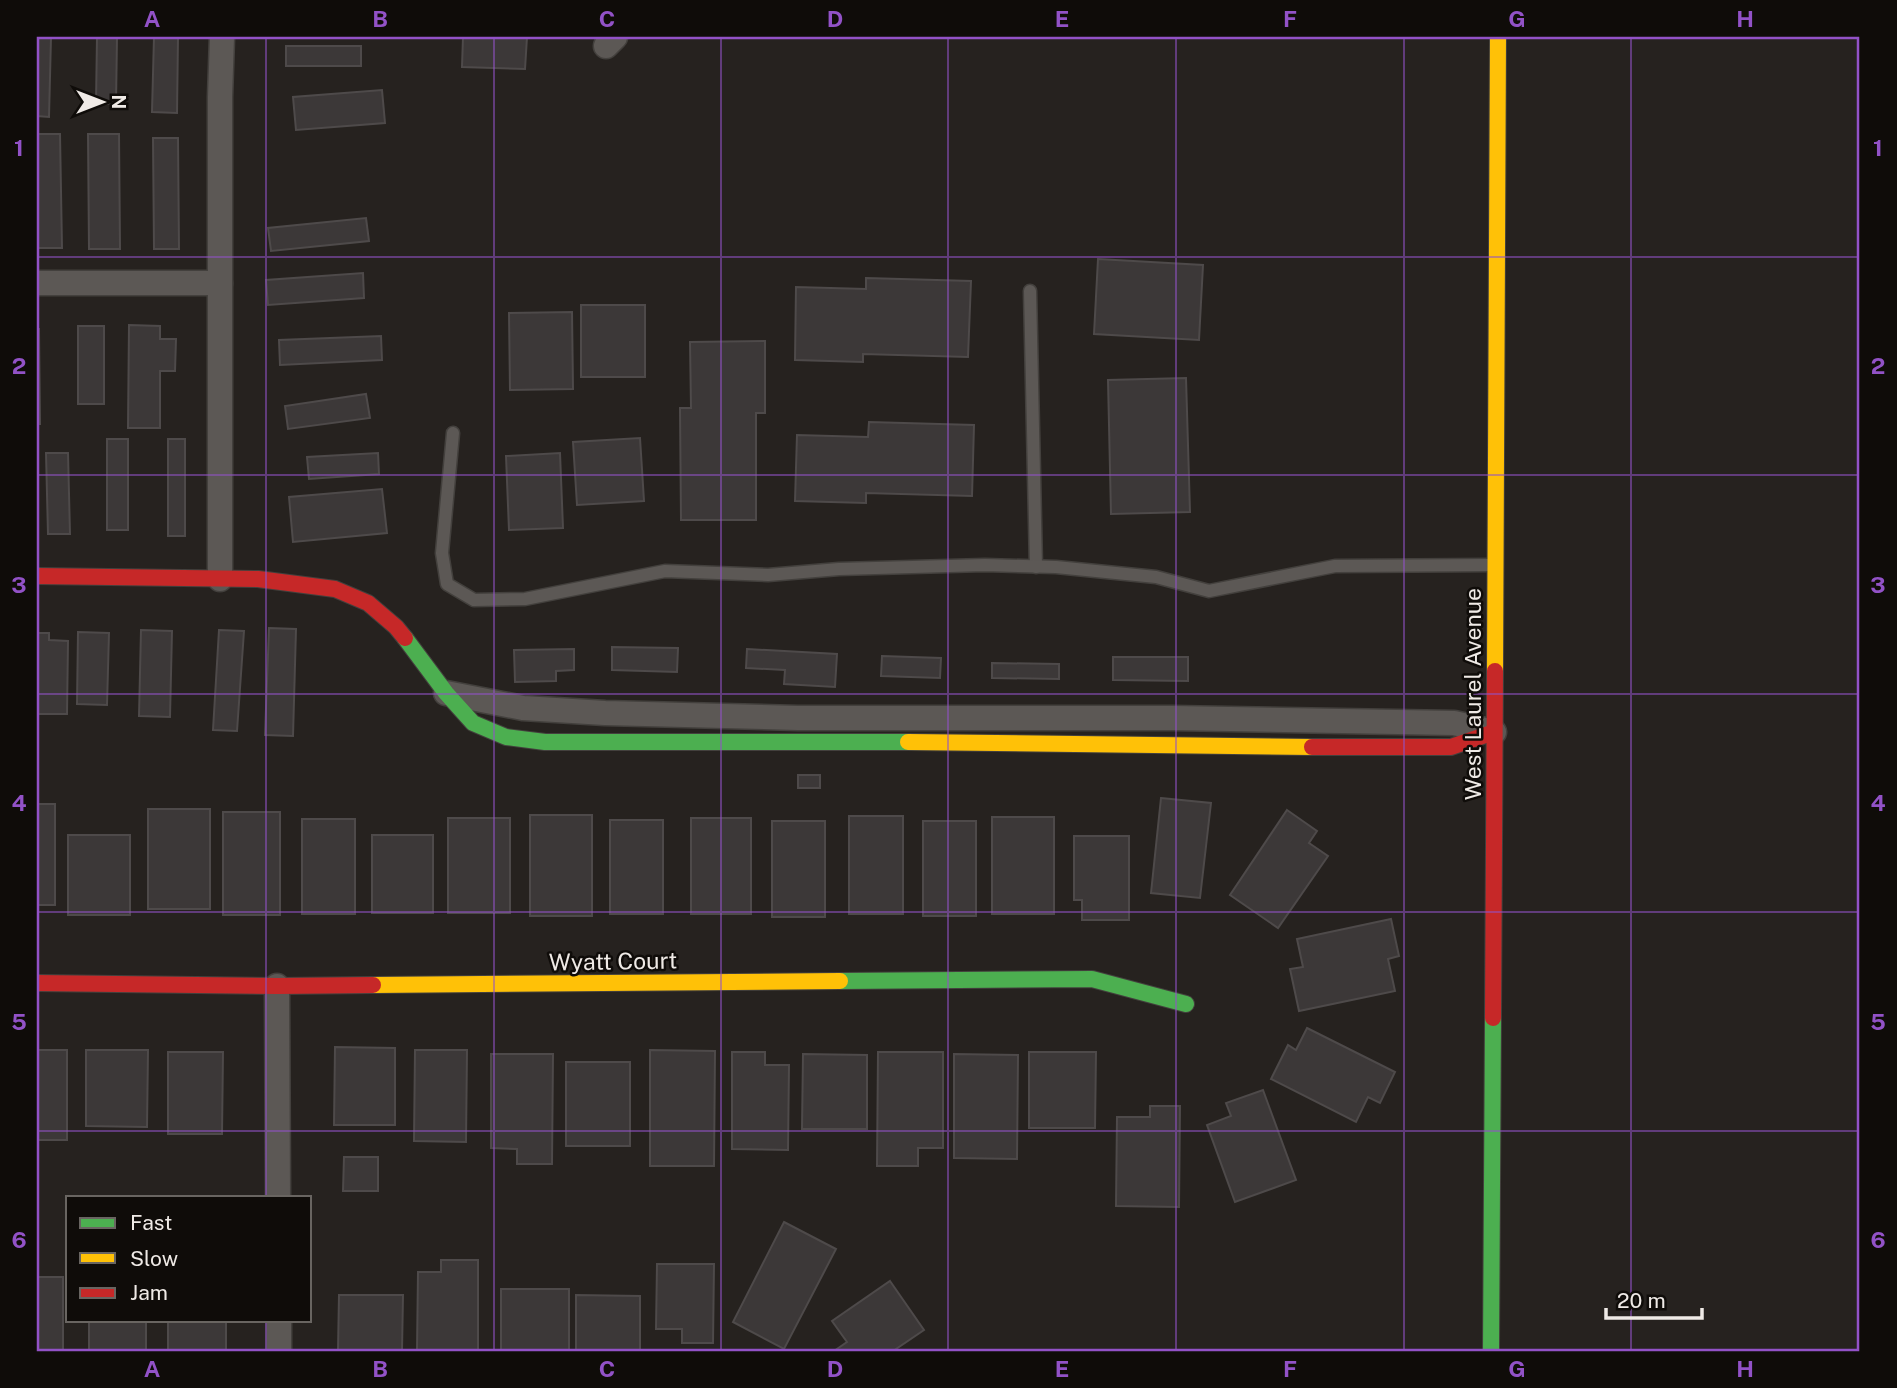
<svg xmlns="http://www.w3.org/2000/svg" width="1897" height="1388" font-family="'Public Sans',sans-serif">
<rect width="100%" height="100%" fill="#26221f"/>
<g fill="#3c3838" stroke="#4e4a4a" stroke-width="2">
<polygon points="37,37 51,37 49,117 37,116"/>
<polygon points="97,37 117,37 116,104 96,103"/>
<polygon points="154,37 178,37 177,113 152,112"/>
<polygon points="463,37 527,37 525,69 462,67"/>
<rect x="286" y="46" width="75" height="20"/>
<polygon points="382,90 385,123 296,130 293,97"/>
<polygon points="37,134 60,134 62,248 37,248"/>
<polygon points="88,134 119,134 120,249 89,249"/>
<polygon points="153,138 178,138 179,249 154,249"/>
<polygon points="366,218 369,241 271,251 268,228"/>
<polygon points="1098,259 1203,265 1199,340 1094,334"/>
<polygon points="363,273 364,298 268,305 266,280"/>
<polygon points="866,278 971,281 968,357 863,354 863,362 795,360 796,287 866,289"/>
<rect x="581" y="305" width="64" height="72"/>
<polygon points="572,312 573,389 510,390 509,313"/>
<polygon points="129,325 160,326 160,339 176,339 175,371 160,371 160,428 128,428"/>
<rect x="78" y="326" width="26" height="78"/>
<polygon points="37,329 39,329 40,424 37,424"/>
<polygon points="381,336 382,360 280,365 279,340"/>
<polygon points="765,341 765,413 756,413 756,520 681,520 680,408 691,408 690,342"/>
<polygon points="1186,378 1190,512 1111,514 1108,380"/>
<polygon points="366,394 370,418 288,429 285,406"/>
<polygon points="869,422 974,425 972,496 866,493 866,503 795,501 797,435 868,437"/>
<polygon points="640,438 644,501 577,505 573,442"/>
<rect x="107" y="439" width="21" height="91"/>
<rect x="168" y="439" width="17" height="97"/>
<polygon points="46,453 68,453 70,534 48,534"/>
<polygon points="378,453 379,474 309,479 307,457"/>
<polygon points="560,453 563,528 509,530 506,456"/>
<polygon points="382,489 387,533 293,542 289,497"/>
<polygon points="269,628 296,629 293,736 265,735"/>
<polygon points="141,630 172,631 170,717 139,716"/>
<polygon points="219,630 244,631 237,731 213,730"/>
<polygon points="78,632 109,633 107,705 77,704"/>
<polygon points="37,633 49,633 49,640 68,641 67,714 37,714"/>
<polygon points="612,647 678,648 677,672 612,670"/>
<polygon points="574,649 574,670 556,671 556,681 515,682 514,650"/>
<polygon points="747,649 837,654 835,687 784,684 785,670 746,668"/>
<polygon points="882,656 941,658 940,678 881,676"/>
<polygon points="1113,657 1188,657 1188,681 1113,680"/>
<polygon points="992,663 1059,664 1059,679 992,678"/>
<rect x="798" y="775" width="22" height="13"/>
<polygon points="1161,798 1211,803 1200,898 1151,893"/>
<rect x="37" y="804" width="18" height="101"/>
<rect x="148" y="809" width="62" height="100"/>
<polygon points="1287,810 1317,831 1309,843 1328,856 1278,928 1230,895"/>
<rect x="223" y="812" width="57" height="103"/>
<rect x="530" y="815" width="62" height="101"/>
<rect x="849" y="816" width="54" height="98"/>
<rect x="992" y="817" width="62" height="97"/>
<rect x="448" y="818" width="62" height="95"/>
<rect x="691" y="818" width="60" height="96"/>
<rect x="302" y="819" width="53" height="95"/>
<rect x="610" y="820" width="53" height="94"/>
<rect x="772" y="821" width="53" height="96"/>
<rect x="923" y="821" width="53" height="95"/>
<rect x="68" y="835" width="62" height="80"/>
<rect x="372" y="835" width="61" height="78"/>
<polygon points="1074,836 1129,836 1129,920 1082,920 1082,900 1074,900"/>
<polygon points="1391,919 1399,956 1388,959 1395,991 1299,1011 1290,969 1303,967 1297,939"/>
<polygon points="1307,1028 1395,1072 1380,1103 1368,1097 1356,1122 1271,1079 1288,1045 1296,1050"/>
<polygon points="335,1047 395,1048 395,1125 334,1125"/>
<rect x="37" y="1050" width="30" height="90"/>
<polygon points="86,1050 148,1050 147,1127 86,1126"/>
<polygon points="415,1050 467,1050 466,1142 414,1141"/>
<polygon points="650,1050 715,1051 714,1166 650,1166"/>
<polygon points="168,1052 223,1052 222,1134 168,1134"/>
<polygon points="732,1052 765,1052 765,1065 789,1065 788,1150 732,1149"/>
<polygon points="878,1052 943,1052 943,1148 918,1148 918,1166 877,1166"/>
<polygon points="1029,1052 1096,1052 1095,1128 1029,1128"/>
<polygon points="491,1054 553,1054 552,1164 517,1164 517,1149 491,1148"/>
<polygon points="803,1054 867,1055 867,1129 802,1129"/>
<polygon points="954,1054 1018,1055 1017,1159 954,1158"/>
<rect x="566" y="1062" width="64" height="84"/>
<polygon points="1263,1090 1296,1180 1235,1202 1207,1125 1231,1116 1226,1103"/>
<polygon points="1150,1106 1180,1106 1179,1207 1116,1206 1117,1117 1150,1117"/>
<polygon points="344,1157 378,1157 378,1191 343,1191"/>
<polygon points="784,1222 836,1249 784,1349 733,1322"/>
<polygon points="441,1260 478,1260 478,1351 417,1351 418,1272 441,1272"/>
<polygon points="657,1264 714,1264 713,1343 682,1343 682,1329 656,1329"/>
<rect x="37" y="1277" width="26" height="74"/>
<polygon points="890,1281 924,1330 893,1351 834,1351 847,1342 832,1321"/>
<rect x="501" y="1289" width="68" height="62"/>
<polygon points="339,1295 403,1295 402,1351 338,1351"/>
<polygon points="576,1295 640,1296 640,1351 576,1351"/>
<rect x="89" y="1320" width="57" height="31"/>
<rect x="168" y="1320" width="58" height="31"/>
</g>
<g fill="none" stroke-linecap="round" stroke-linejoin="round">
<g stroke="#43403d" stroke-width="15">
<g id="lane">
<polyline points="1030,291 1036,567"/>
<polyline points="453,433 442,553 447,584 474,600 525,599 665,571 768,575 839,569 985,565 1056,567 1156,577 1209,591 1335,566 1492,565"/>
</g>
</g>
<g stroke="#43403d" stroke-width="27">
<g id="street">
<polyline points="606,46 615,37"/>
<polyline points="37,283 220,283"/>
<polyline points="220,579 220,97 222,37"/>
<polyline points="446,693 523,708 605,713 798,718 1173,718 1454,723 1494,732"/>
<polyline points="277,986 278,1197"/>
<polyline points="279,1320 279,1351"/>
</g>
</g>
<g stroke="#43403d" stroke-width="18">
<g id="fast">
<polyline points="405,638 446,693 473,723 506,737 545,742 908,742"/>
<polyline points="840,981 1092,979 1186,1004"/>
<polyline points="1491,1351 1493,1018"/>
</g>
</g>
<g stroke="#43403d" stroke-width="18">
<g id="slow">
<polyline points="1495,671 1498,37"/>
<polyline points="908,742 1312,747"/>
<polyline points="373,985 840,981"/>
</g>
</g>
<g stroke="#43403d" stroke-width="18">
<g id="jam">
<polyline points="37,576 258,579 335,589 368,603 396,627 405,638"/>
<polyline points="1312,747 1451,747 1494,732"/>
<polyline points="37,983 277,986 373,985"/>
<polyline points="1493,1018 1495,671"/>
</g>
</g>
<use href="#lane" stroke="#5c5855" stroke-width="12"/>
<use href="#street" stroke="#5c5855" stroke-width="24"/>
<use href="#fast" stroke="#4caf50" stroke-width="16"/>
<use href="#slow" stroke="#ffc107" stroke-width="16"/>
<use href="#jam" stroke="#c62828" stroke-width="16"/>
</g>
<path fill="none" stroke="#9252c7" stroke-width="2" stroke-opacity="0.55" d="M266,37V1197M494,37V1351M721,37V1351M948,37V1351M1176,37V1351M1404,37V1351M1631,37V1351M37,257H1860M37,475H1860M37,694H1860M37,912H1860M37,1131H1860M266,1320V1351"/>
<g text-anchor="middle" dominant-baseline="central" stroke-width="5" stroke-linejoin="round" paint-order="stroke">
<g font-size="23" fill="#efeae6" stroke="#0f0c09">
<text transform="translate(1472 694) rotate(-90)">West Laurel Avenue</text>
<text transform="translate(613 961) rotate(-1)">Wyatt Court</text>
</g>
</g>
<rect width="1897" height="1388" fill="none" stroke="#0f0c09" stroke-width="77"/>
<rect x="66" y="1196" width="245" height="126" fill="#0f0c09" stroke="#696561" stroke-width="2"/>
<rect x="80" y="1218" width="35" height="10" fill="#4caf50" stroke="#696561" stroke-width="2"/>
<text x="130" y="1230" font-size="21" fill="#efeae6">Fast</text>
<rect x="80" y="1253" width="35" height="10" fill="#ffc107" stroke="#696561" stroke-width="2"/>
<text x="130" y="1266" font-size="21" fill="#efeae6">Slow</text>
<rect x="80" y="1288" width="35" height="10" fill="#c62828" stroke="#696561" stroke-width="2"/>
<text x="130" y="1300" font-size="21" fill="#efeae6">Jam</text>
<g transform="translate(102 102) rotate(90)" stroke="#0f0c09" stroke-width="5" paint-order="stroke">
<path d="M0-5L12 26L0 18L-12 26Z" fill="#efeae6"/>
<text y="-10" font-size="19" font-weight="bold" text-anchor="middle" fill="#efeae6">N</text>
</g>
<path d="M1606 1308v10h96v-10" fill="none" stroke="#efeae6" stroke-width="3.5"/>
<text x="1617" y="1308" font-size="21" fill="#efeae6" stroke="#0f0c09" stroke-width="5" paint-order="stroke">20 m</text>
<rect x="38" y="38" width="1820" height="1312" fill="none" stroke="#9252c7" stroke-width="2.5"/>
<g font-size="23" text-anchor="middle" font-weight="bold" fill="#9252c7">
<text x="152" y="27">A</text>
<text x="380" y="27">B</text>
<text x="607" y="27">C</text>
<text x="835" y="27">D</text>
<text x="1062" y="27">E</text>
<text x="1290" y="27">F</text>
<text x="1517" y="27">G</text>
<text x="1745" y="27">H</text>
<text x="19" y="156">1</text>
<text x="1878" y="156">1</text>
<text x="19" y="374">2</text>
<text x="1878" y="374">2</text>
<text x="19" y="593">3</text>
<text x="1878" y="593">3</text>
<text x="19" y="811">4</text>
<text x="1878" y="811">4</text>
<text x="19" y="1030">5</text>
<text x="1878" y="1030">5</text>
<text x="19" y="1248">6</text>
<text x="1878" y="1248">6</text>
<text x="152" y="1377">A</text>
<text x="380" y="1377">B</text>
<text x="607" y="1377">C</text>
<text x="835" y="1377">D</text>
<text x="1062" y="1377">E</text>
<text x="1290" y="1377">F</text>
<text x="1517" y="1377">G</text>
<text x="1745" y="1377">H</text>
</g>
</svg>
